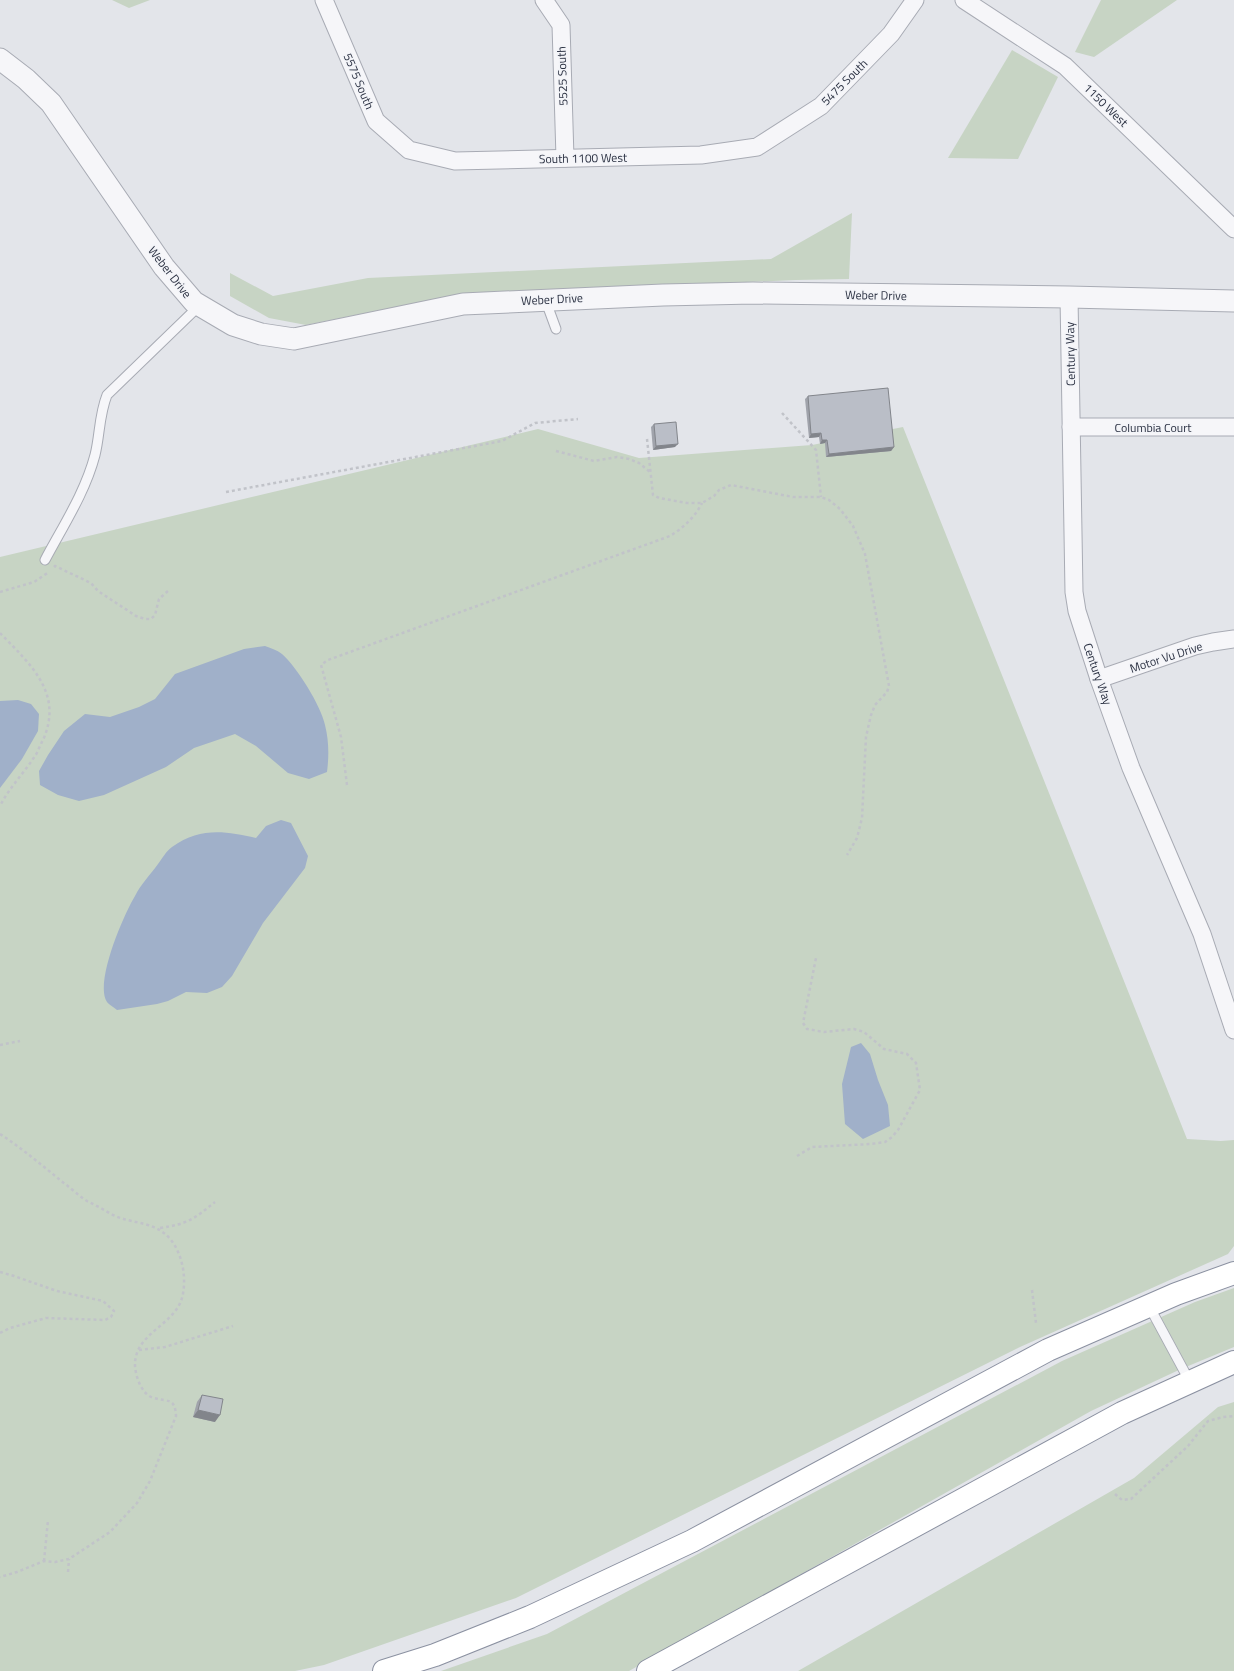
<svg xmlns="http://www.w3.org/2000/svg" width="1234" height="1671" font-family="'Titillium Web',sans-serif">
<rect width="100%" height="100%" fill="#e3e5ea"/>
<g fill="#c7d4c4">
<polygon points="112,0 150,0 129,8"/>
<polygon points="1101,0 1177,0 1094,57 1075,52"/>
<polygon points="1012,50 1058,77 1018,159 948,158"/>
<polygon points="852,213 849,279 796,280 460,294 306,325 269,318 230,296 230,273 273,296 368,278 771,259"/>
<polygon points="903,427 1187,1139 1221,1141 1234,1140 1234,1246 1228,1254 1020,1347 516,1598 324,1665 295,1671 0,1671 0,557 538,429 639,458 812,445"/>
<polygon points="1234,1288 1234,1347 1181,1369 1091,1411 629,1671 441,1671 547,1634 1062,1361 1195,1302"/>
<polygon points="1234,1402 1234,1671 798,1671 1134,1478 1218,1407"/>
</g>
<g fill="#a0b0c9">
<path d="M265,646C270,648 277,650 282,654C297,667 321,706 325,725C329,741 329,756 327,772L309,779L288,773L256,746L235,734L194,748L166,767L104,795L79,801L58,795L40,785L39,771L48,755L64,731L85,714L110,717L139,707L155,699L175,674L244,649Z"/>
<polygon points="18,700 31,704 39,714 38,731 22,759 0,788 0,701"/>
<path d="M281,820L291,823L308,856L305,868L263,923L232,976L222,987L207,993L186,992L168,1001L157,1004L117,1010C114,1007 109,1005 107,1002C94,983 124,914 135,896C141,884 151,874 158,864C162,859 166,851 172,847C200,827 225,831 256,838L266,826Z"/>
<polygon points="861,1043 870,1054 878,1080 888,1105 890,1126 863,1139 845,1124 842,1084 851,1047"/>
</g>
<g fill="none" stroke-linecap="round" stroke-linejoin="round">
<g stroke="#a8abb4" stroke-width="11">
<g id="service">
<polyline points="545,299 556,329"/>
<path d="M45,560C63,526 85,493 95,455C100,435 99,415 107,395L200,305"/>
<polyline points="1149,1306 1190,1382"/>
</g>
</g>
<g stroke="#a8abb4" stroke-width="19">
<g id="minor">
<polyline points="324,0 376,121 409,150 455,161 701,155 757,147 821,106 891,34 915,0"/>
<polyline points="544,0 561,25 565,158"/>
<polyline points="964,0 1065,66 1234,229"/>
<polyline points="1069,297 1074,592 1077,611 1099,679 1131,768 1202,934 1234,1030"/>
<polyline points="1071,427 1234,427"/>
<polyline points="1099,679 1195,646 1213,642 1234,639"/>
</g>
</g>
<g stroke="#a8abb4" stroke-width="23">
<polyline id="tertiary" points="0,59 26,79 51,103 164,267 194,302 233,325 261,334 294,339 463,304 663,295 753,293 1069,297 1234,301"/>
</g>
<g stroke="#8b91a1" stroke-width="24">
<g id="motorway">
<polyline points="384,1671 435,1655 530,1617 692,1541 1048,1350 1176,1294 1234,1273"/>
<polyline points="648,1671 1122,1413 1234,1362"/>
</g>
</g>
<g stroke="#c1c3c9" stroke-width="2.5" stroke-dasharray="3 3" stroke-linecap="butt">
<polyline points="782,413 816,450 821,497"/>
<polyline points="647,439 653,495 659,498 687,503 702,503 714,496 719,490 731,485 793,497 821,497 829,500 840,509 853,526 865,554 889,686 887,692 875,705 871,715 866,737 862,818 857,838 847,855"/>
<polyline points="556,451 594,461 617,457 629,459 639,463 650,472"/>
<polyline points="226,492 502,441 535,423 578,419"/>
<polyline points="54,567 55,566 91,583 98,591 136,616 145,619 151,619 155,615 159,599 169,590"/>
<polyline points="0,592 34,582 49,572"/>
<path d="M0,633C30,664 64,693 43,740C40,745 38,752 35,756C24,773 9,788 0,806"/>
<path d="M347,785L341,737L321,665L328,660L670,536C683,528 695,517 702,503"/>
<polyline points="0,1045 20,1041"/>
<path d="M0,1134C23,1149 44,1167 65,1184C72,1189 79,1196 87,1201C95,1205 103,1209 111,1214C132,1225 155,1220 171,1240C183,1255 187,1280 182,1298C174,1326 134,1333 135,1366C136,1378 142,1395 154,1398C169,1402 175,1398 176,1416L150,1481L137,1503L110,1532L69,1559L55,1562L44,1561L17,1572L0,1577"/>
<polyline points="797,1156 812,1147 871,1144 885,1142 892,1137 898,1130 920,1090 916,1063 907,1054 884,1049 864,1032 854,1029 824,1032 807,1029 803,1023 816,958"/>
<path d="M160,1228C188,1224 194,1219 215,1202"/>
<polyline points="0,1272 14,1276 57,1291 103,1301 114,1311 111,1317 105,1320 46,1318 10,1328 0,1333"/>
<polyline points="1032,1290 1036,1323"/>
<polyline points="139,1350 165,1347 233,1326"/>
<polyline points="1115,1494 1122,1500 1131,1499 1188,1446 1208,1421 1223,1417 1234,1416"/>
<polyline points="44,1561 48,1520"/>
<polyline points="68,1572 69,1559"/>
</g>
<use href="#service" stroke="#f6f6f9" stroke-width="9"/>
<use href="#minor" stroke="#f6f6f9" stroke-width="17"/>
<use href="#tertiary" stroke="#f6f6f9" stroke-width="21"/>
<use href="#motorway" stroke="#fff" stroke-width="22"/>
</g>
<g fill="#a0a3ab">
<polygon points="808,396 894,447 891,451 826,457 825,443 820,444 819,437 809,438 805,399"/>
<polygon points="654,424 675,447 653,450 651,427"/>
<polygon points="202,1395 215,1422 193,1417 197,1402"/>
</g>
<g fill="#82858b">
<polygon points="821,433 819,437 809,438 811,434"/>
<polygon points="822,440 827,440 825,443 820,444"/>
<polygon points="678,444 675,447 653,450 656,446"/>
<polygon points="894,447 891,451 826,457 829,454"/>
<polygon points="198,1410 220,1415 215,1422 193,1417"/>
</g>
<g fill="#babec7" stroke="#82858b">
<polygon points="888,388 894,447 829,454 827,440 822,440 821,433 811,434 808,396"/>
<polygon points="676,422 678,444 656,446 654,424"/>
<polygon points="202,1395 223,1399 220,1415 198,1410"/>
</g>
<g text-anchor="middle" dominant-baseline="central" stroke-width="3" stroke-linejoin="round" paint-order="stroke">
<g font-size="12" fill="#2b3142" stroke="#f3f4f8">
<text transform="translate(562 76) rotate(-92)">5525 South</text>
<text transform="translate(359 81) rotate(67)">5575 South</text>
<text transform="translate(844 82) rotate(-45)">5475 South</text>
<text transform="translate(1106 105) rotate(44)">1150 West</text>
<text transform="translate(583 158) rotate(-1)">South 1100 West</text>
<text transform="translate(170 272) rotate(52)">Weber Drive</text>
<text transform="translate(876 295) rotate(1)">Weber Drive</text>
<text transform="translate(552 299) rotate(-3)">Weber Drive</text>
<text transform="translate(1070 354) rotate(-91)">Century Way</text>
<text x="1153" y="427">Columbia Court</text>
<text transform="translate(1166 657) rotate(-18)">Motor Vu Drive</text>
<text transform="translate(1098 674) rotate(71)">Century Way</text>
</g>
</g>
</svg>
